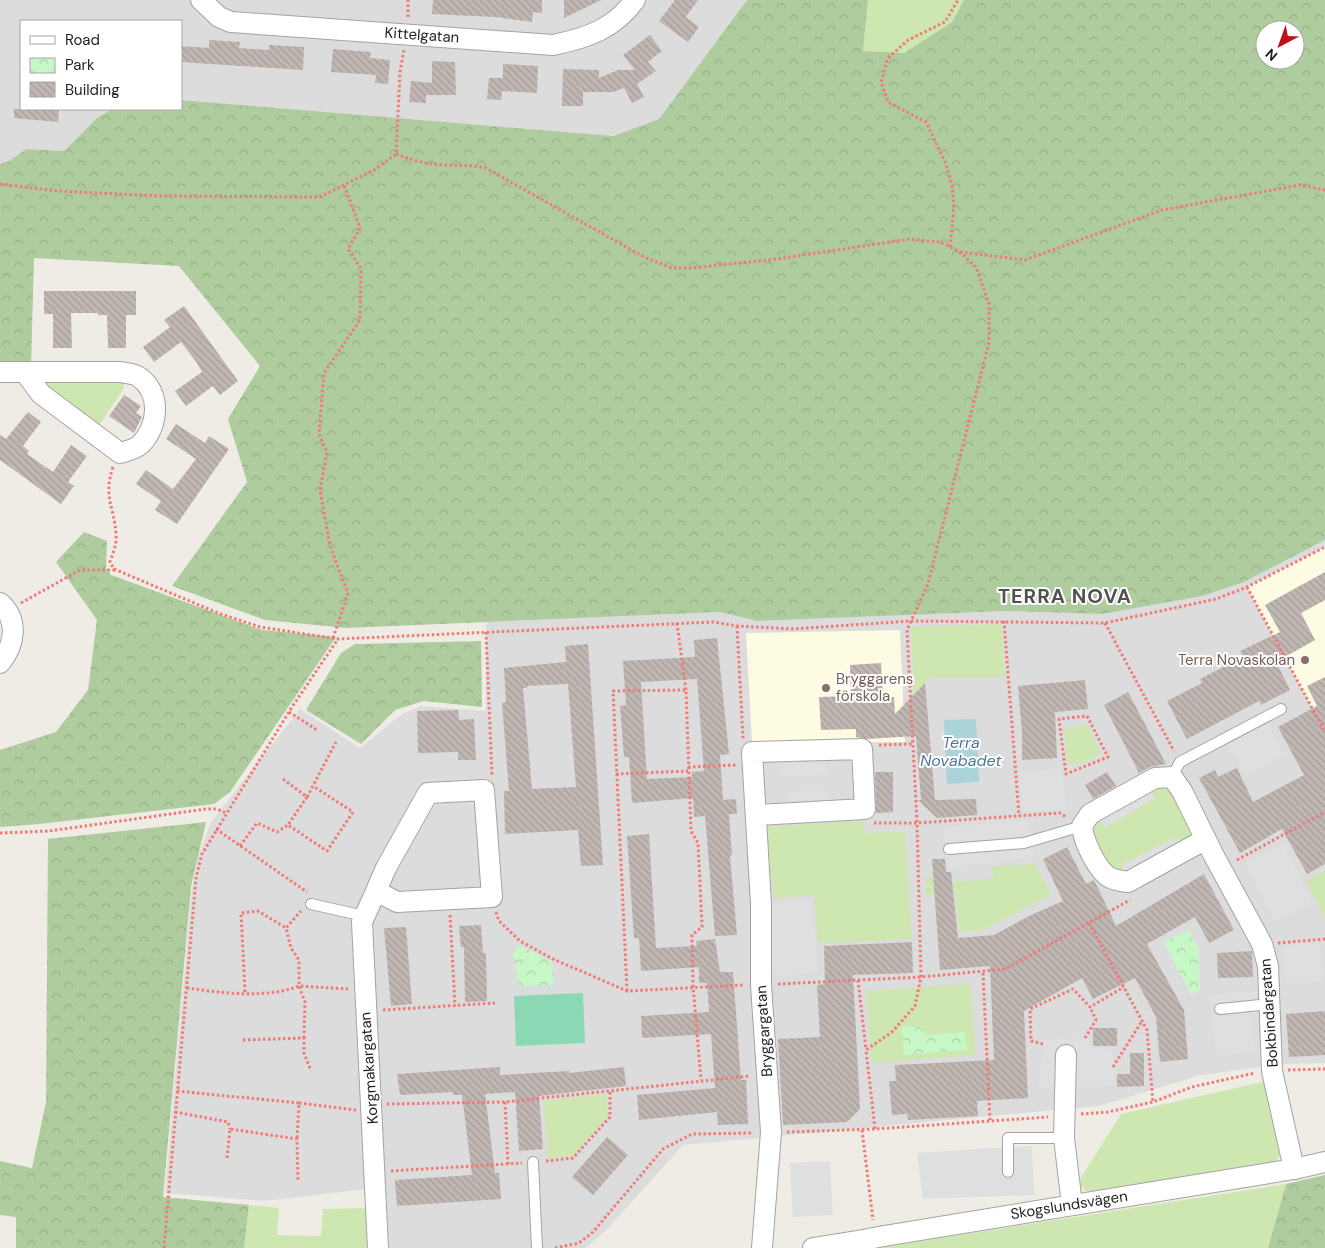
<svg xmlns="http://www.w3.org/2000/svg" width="1325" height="1248" font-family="'DM Sans',sans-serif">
<defs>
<pattern id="forest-crowns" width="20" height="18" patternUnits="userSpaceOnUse" patternTransform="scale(1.25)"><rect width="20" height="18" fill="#afcc9e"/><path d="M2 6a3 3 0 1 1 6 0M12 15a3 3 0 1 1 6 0" fill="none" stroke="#96af88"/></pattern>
<pattern id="park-crowns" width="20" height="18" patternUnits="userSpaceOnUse" patternTransform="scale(1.25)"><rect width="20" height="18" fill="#c7f6c7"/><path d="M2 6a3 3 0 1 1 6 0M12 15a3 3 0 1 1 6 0" fill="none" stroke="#aad2aa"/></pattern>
<pattern id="building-back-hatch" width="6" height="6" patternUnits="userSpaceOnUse" patternTransform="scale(1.25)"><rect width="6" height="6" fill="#c0b7b3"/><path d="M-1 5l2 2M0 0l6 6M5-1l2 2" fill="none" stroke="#a59d9a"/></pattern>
</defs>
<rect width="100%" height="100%" fill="#efece6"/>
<g fill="#dddcdc">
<polygon points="0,0 747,0 659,119 612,136 181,100 181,21 21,21 21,109 112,109 97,118 64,151 26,149 9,161 0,164"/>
<polygon points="1325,540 1325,1063 1286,1064 1201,1075 1099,1106 683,1145 609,1227 586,1248 387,1248 385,1187 264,1201 165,1193 192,888 199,855 211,822 300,709 360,748 402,714 421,706 486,711 486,622 720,612 757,621 1007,611 1102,614 1244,582"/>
</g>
<g fill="#fdfbe2">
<polygon points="1325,547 1325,732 1247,587"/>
<polygon points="900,630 905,742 752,743 746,633"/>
</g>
<g fill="#cee6b0">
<polygon points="868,0 964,0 952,22 904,53 863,51"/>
<polygon points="122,380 124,383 123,390 98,427 62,401 45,384 49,381"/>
<polygon points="1002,624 1005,677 931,677 914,695 911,627"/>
<polygon points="1088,724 1101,754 1082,763 1068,764 1064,728"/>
<polygon points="1163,786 1175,796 1193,835 1183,848 1177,837 1122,865 1128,876 1113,871 1090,837 1091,825 1099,819 1105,828 1155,798 1150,789"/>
<polygon points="864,821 865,833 905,832 912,939 818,943 814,895 774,898 764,827"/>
<polygon points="1035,864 1051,894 983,930 960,932 955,894 926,896 925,878 951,876 952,882 993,879 992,867"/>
<polygon points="1325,871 1325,917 1306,881"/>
<polygon points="970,984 976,1055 871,1063 866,991"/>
<polygon points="1266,1081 1284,1151 1273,1164 1091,1194 1077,1184 1121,1114"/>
<polygon points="606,1094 608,1117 572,1156 549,1158 543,1101"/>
<polygon points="1286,1184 1268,1248 884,1248 884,1247"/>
<polygon points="249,1205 279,1208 277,1235 321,1236 323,1209 366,1208 368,1248 244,1248"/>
</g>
<g fill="url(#forest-crowns)" fill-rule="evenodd">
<path d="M747,0H868L863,51L904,53L952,22L964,0H1325V540L1244,582L1202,596L1102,614L1007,611L757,621L720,612L346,628L265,620L172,586L247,482L228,419L260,366L179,266L34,258L31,367L0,364V164L9,161L26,149L64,151L97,118L112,109H181V100L613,136L659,119ZM1265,30H1295V60H1265Z"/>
<polygon points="84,532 107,541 106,568 111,575 262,630 336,637 230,792 214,804 39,824 0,827 0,750 56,732 88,690 97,620 56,562"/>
<polygon points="481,641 482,707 424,701 395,710 361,744 306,710 341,653 355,644"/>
<polygon points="206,822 191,887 163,1197 249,1205 244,1248 16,1248 16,1217 0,1215 0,1161 32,1168 46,1102 48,839"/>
<polygon points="1325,1175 1325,1248 1268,1248 1286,1184"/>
</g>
<g fill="url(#park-crowns)">
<polygon points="1189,929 1199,950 1200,991 1191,994 1163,942"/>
<polygon points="519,945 551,961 554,985 519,986 513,954"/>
<polygon points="923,1026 924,1035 965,1032 967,1050 904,1055 902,1027"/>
</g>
<polygon fill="#8ad9b4" points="583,993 585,1043 516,1046 514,996"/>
<g fill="#dfdfdf">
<polygon points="1264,718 1284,755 1246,776 1225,740"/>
<polygon points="827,761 828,775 781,777 781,763"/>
<polygon points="1062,769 1066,808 1023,812 1019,773"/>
<polygon points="1150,789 1155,798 1104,828 1099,819"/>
<polygon points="826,790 827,802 789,804 788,791"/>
<polygon points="1029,821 1034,857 950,868 943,828"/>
<polygon points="1177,836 1183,848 1128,876 1122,865"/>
<polygon points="1283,844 1312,903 1274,921 1246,863"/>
<polygon points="812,898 818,972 761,977 761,904"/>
<polygon points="1320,943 1322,981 1286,983 1284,945"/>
<polygon points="1255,991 1258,1016 1251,1017 1255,1051 1216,1055 1210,996"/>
<polygon points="1090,1038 1089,1048 1113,1049 1114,1085 1038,1089 1043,1044 1036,1040"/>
<polygon points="1032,1146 1034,1195 923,1199 917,1153"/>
<polygon points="830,1161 833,1215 793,1217 790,1163"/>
</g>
<polygon fill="#aad3da" points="976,719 979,782 947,784 944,720"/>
<g fill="url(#building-back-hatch)" fill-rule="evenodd">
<polygon points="433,0 542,0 542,13 533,12 532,22 495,17 432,14"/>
<polygon points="564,0 601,0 564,18"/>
<polygon points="675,0 698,0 686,17 699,27 688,42 659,21"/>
<polygon points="650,35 662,51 648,62 656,71 637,84 644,97 632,103 624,88 613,92 583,92 583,106 562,106 563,69 599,70 599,78 618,70 635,70 623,55"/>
<polygon points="209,40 240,42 239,48 269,50 269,45 304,47 303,70 181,62 181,46 209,48"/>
<polygon points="333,49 371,52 370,58 390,60 388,84 375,83 376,75 331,72"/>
<polygon points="432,61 455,62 456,95 426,95 426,103 409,102 411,81 432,83"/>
<polygon points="503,64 538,66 537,93 502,91 501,100 487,99 489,78 503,78"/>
<polygon points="14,109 59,109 58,122 14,118"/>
<polygon points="44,291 136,291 136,315 126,315 126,348 108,348 107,315 98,315 98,313 71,313 72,348 53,348 53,314 44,314"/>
<polygon points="184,306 238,381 220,395 213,386 186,406 175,391 202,372 197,363 181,342 154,362 143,347 170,327 164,320"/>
<polygon points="124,395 141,406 136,413 142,417 134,433 109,416"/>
<polygon points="28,412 41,422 23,446 29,451 27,454 53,472 71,445 87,456 68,482 74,486 61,504 0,460 0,435 6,439"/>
<polygon points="176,424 205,443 209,436 229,449 177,524 155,510 161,501 136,484 146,470 173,489 196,459 166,439"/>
<polygon points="1325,572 1325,600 1301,613 1315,640 1276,662 1290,690 1261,705 1259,701 1187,739 1167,701 1202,683 1200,679 1243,657 1240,651 1280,632 1265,605"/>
<path d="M717,638L729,754L720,755L723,800L736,799L737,814H729L732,856H730L737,935L715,936L705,816L694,817L693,798L632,803L629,757H624L620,706L626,705L623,661L695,657L694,640ZM697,679L704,771L692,772V777L647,779L641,682Z"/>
<path d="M588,644L603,865L581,866L578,830L505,834L504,791H509L502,703L506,702L504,668L566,662L565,646ZM568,684L576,787L532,789L523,688H527V686Z"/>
<polygon points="881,663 883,698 894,697 895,714 925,683 935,800 976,799 977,815 937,818 918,800 921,800 916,736 867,739 856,737 856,729 821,730 819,697 851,696 850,665"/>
<polygon points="1325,677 1325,864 1307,874 1282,829 1240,853 1199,778 1215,770 1218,777 1237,768 1253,802 1304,775 1278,727 1317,706 1307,686"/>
<polygon points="1085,680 1088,709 1055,712 1057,758 1022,760 1022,732 1018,686"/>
<polygon points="1128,692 1166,764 1150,767 1139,773 1104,705"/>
<polygon points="458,710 459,720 474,719 476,760 458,760 458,752 418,753 417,711"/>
<polygon points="875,772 893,772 893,812 876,813"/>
<polygon points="1107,772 1116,786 1093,799 1085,785"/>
<polygon points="649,834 656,948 697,946 696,941 715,939 720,972 733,972 741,1080 746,1080 748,1124 718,1125 717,1112 639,1120 637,1095 715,1088 711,1034 642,1038 641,1016 709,1012 707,983 699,983 699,967 641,971 639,938 634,938 627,836"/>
<polygon points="1067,847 1086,884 1094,880 1116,926 1204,874 1234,930 1209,943 1195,917 1147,944 1184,1010 1188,1059 1160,1062 1156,1017 1135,978 1093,999 1082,978 1024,1011 1028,1098 977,1101 978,1116 908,1120 907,1114 892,1115 889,1081 896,1081 895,1065 994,1060 990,966 940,970 932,859 945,859 946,872 951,872 958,938 994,935 1029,916 1063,901 1043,859"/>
<polygon points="481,925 483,953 486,953 487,1001 465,1002 464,947 461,948 459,926"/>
<polygon points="406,927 412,1004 391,1006 384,928"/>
<polygon points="912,942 913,973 853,975 860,1109 847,1122 783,1125 778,1039 820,1037 817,985 825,984 824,946"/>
<polygon points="1252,951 1253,977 1218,978 1217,953"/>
<polygon points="1325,1011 1325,1055 1289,1057 1286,1014"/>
<rect x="1093" y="1028" width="24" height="18"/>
<polygon points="1130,1053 1144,1053 1144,1086 1117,1087 1117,1074 1130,1074"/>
<polygon points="500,1067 500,1075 569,1071 569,1073 624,1067 626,1086 539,1096 543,1149 519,1151 515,1092 485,1094 495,1173 499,1173 501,1199 397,1206 395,1180 472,1175 462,1095 453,1095 453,1092 400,1095 397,1074"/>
<polygon points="607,1137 628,1155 593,1195 572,1177"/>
</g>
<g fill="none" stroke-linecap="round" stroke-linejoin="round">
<g stroke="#a3a3a3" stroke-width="12">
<g id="service">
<polyline points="1172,777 1180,762 1281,709"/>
<polyline points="949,849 1024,843 1082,826"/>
<polyline points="311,904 364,916"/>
<polyline points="1220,1009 1270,1004"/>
<polyline points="533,1162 537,1248"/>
<polyline points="1008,1172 1008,1138 1064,1138"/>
</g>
</g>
<g stroke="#a3a3a3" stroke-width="22">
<g id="minor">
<path d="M201,0L219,17L231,22L553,45C587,38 614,29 635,0"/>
<path d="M0,372H120C126,373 135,374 139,377C162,393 158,426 141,444C136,449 127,451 120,453L41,394L26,374"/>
<path d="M0,603C19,620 15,645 0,663"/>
<polyline points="756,815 865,809 862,749 752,752 761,904 761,985 771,1132 762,1248"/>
<path d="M1206,839L1128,882C1120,881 1112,880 1106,875C1095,865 1083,840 1082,826L1090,814L1155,778L1172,777L1182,791L1213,854L1262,944L1268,966L1272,1071L1294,1169"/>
<polyline points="376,891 386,868 428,793 484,790 492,897 397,902 376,891 362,922 378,1248"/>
<polyline points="1066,1055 1064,1138 1072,1205"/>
<polyline points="884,1236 1294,1169 1325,1162"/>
<polyline points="813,1248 863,1240"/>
</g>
</g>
<g stroke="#f17976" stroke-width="3" stroke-dasharray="2.5 2.5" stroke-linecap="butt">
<polyline points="408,17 408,0"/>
<path d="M396,154C411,160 426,164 442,165C457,166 472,164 486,168L644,257L672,268H691L777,259L910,239L940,242L960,252L976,267L989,304V342L928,584L907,630L917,823L921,977L915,1006L892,1032L866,1050L875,1129"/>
<polyline points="0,184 58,191 161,196 320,197 376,169 396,154 400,72 404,50"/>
<polyline points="950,247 954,208 952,185 946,164 926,122 888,102 881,82 888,58 908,40 945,22 958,0"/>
<polyline points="960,252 1025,260 1162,210 1300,185 1325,190"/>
<path d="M113,467C103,497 114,506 116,534C117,544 113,553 110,562L114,569L218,613L260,627L338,639L713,622L737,626L793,629L910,621L1105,623L1216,599L1247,587L1325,547"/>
<polyline points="1247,587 1325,732"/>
<polyline points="21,603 80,570 116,570"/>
<polyline points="1004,621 1019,816"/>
<polyline points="677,623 686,690"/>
<polyline points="1105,623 1174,751"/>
<polyline points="737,626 743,738"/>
<polyline points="486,632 492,775"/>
<polyline points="333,638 348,593 330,546 320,490 327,452 319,434 324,373 360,320 361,269 348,249 360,228 344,185"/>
<polyline points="289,712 317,730"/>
<polygon points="1087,716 1108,757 1066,774 1059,719"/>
<polyline points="879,745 913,744"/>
<polyline points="688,767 737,765"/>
<polyline points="616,774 688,771"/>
<polyline points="283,779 307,797 336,742"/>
<polyline points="307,797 288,825 327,851 353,812 313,786"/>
<polyline points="874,823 917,823 1060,813 1066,817"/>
<polyline points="216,829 307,892"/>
<polyline points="0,833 49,831 206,809 217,809 226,813"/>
<polyline points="240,846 257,823 277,832 288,825"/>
<polyline points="1237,860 1325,812"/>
<polyline points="496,912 499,921 520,941 553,959 627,991 744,985"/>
<polyline points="450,915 455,1006"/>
<polyline points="1089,923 1147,1030 1153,1102"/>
<polyline points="1278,943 1325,939"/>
<polyline points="983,973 990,1120"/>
<polyline points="858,980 866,1050"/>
<polyline points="778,984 921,977 1005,969 1130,900"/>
<path d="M187,988C222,993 266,999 299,986V960L291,948L286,928L301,911"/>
<polyline points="627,991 613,691 686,690 691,831 698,843 702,927 692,935 693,986 701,1080"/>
<polyline points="245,992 241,913 258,911 286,928"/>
<polyline points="383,1010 495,1003"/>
<polyline points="304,1038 305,1002 299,986 348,989"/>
<polyline points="1085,1038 1096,1020 1090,1007"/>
<polyline points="243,1040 304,1038 304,1053 311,1071"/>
<polyline points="1043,1044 1031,1041 1030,1009 1073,989 1090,1007 1124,987"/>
<polyline points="1113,1067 1142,1021"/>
<polyline points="1288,1070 1325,1069"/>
<polyline points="177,1091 299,1103 297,1139"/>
<polyline points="505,1102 508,1164"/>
<polyline points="299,1103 356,1110"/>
<polyline points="387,1104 505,1102 750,1076"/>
<polyline points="175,1112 228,1122 230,1129"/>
<polyline points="1081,1114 1108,1112 1153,1102 1192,1087 1255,1073"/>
<polyline points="862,1130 873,1220"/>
<polyline points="787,1132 875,1129 1048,1117"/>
<polyline points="227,1158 230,1129 297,1139 298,1182"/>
<polyline points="546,1161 573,1158 610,1117 610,1091"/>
<polyline points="391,1171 522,1163"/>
<polyline points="164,1248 196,878 202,854 292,707 338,639"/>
<polyline points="555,1248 579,1243 593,1232 663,1149 692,1134 753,1133"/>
</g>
<use href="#service" stroke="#fff" stroke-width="10"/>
<use href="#minor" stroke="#fff" stroke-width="20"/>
<g stroke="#a3a3a3" stroke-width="22" stroke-linecap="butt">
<polyline id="minor-bridge" points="863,1240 884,1236"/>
</g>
<use href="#minor-bridge" stroke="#fff" stroke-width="20"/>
</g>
<g fill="#8d6e63" stroke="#fff" stroke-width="2">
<circle cx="1305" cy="660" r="5"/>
<circle cx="826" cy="688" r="5"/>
</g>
<g text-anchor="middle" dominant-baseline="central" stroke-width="4" stroke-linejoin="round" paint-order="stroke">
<g font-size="15" fill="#1f1f1f" stroke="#fff">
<text transform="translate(422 35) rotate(4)">Kittelgatan</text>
<text transform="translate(1269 1013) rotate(-94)">Bokbindargatan</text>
<text transform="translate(764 1031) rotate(-94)">Bryggargatan</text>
<text transform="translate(369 1068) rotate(-94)">Korgmakargatan</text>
<text transform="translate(1069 1205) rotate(-9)">Skogslundsvägen</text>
</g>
<g font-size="15" fill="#785e54" stroke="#fff" text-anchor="end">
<text x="1295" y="660">Terra Novaskolan</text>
<text x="836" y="679" text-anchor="start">Bryggarens<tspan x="836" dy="17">förskola</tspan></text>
</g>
<g font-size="16" font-style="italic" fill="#4b789a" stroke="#fff">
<text x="961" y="742">Terra<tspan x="961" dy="18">Novabadet</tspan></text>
</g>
<g font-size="20" font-weight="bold" letter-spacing="1" fill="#525252" stroke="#fff">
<text x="1065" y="596">TERRA NOVA</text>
</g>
</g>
<rect x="20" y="20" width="162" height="90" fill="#ffffff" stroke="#a5a5a5"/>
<rect x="30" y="36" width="25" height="8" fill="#ffffff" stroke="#a5a5a5"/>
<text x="65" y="45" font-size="15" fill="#1f1f1f">Road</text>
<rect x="30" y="58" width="25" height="15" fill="url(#park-crowns)" stroke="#a5a5a5"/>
<text x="65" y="70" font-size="15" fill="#1f1f1f">Park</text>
<rect x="30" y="82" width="25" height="15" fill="url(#building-back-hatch)" stroke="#a5a5a5"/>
<text x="65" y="95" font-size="15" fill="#1f1f1f">Building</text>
<g transform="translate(1280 45) rotate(221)"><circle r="24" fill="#ffffff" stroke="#a5a5a5"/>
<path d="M0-4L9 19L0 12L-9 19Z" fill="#c20d1b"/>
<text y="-8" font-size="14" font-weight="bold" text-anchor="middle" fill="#1f1f1f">N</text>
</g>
</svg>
